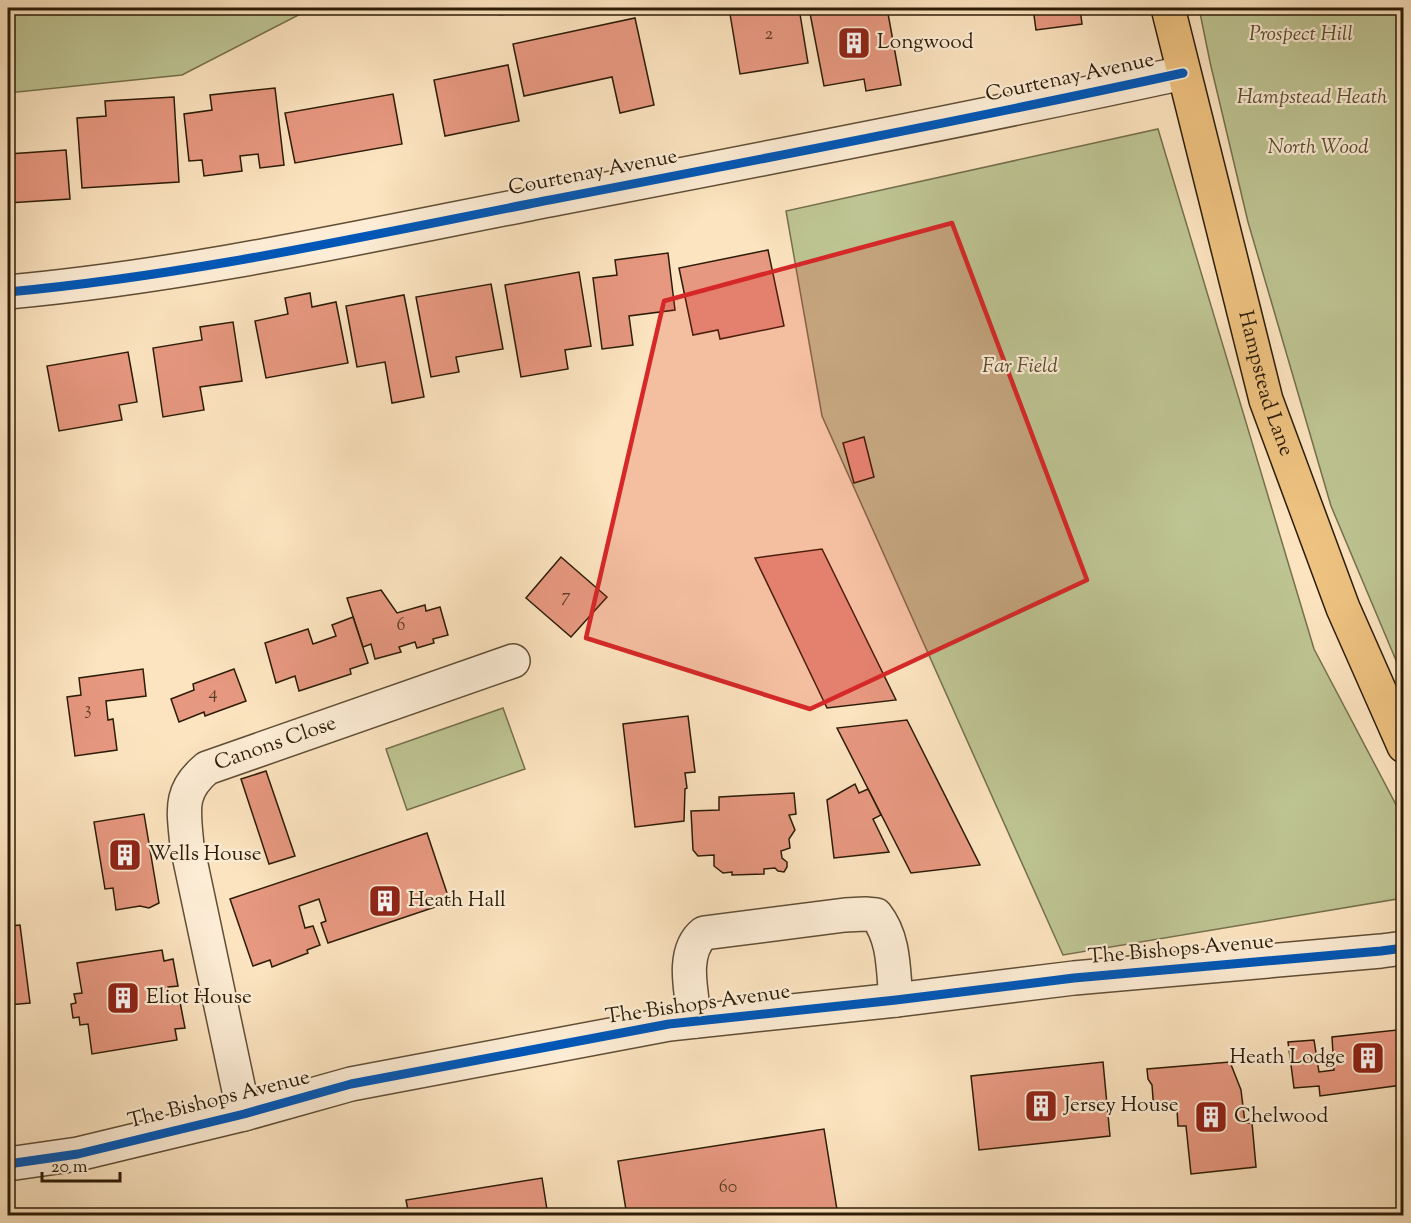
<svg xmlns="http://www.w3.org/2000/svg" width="1411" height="1223" font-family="'Sorts Mill Goudy',serif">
<rect width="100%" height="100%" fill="#fce4c0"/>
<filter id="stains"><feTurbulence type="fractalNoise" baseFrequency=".00333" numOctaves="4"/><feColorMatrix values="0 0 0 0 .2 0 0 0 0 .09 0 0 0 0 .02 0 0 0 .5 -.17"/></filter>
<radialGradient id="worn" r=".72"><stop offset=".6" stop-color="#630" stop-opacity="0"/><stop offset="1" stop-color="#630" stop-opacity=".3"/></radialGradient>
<g fill="#bec493" stroke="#75704d" stroke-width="1.5">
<polygon points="8,8 312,8 182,75 8,93"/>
<polygon points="451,8 523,8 502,15"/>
<polygon points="1199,8 1403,8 1403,677 1331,506 1248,222 1210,62"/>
<polygon points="1158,129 1314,649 1403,818 1403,898 1063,955 822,416 786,211"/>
<polygon points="503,708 525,769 407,810 386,749"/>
</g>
<g fill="#e79880" stroke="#2c1c07" stroke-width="1.5">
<polygon points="729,8 799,8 808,63 740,74"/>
<polygon points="809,8 887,8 901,85 866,91 864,79 824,86"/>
<polygon points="1033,8 1080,8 1082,24 1036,30"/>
<polygon points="635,18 654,105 620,113 612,77 524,96 513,44"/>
<polygon points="508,65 519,121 445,136 434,80"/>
<polygon points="275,88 284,165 260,168 258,154 240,156 242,171 204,176 202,160 189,161 184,114 212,110 210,95"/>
<polygon points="393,94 402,144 295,163 285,113"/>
<polygon points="174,97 179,182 82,188 77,118 106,116 105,101"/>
<polygon points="66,150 70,199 8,203 8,154"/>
<polygon points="768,250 784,326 720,339 718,330 693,335 679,268"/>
<polygon points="668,253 675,310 629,316 633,345 602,349 593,278 617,275 615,260"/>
<polygon points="579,272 591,346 565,350 568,369 521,377 505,285"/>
<polygon points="491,284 503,349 456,357 459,372 431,377 416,297"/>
<polygon points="310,293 312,307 336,302 348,363 266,378 255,321 288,314 285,298"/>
<polygon points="404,295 424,397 392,403 385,362 357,367 346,306"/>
<polygon points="233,322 242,381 200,387 204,410 163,417 153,348 202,340 200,327"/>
<polygon points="128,352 137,402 119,405 122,420 59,431 47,366"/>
<polygon points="864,437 874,477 854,483 843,443"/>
<polygon points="822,549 896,700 827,708 755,558"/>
<polygon points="561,557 607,597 571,637 526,598"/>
<polygon points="381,590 397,613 425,605 426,611 440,607 448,635 433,639 434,643 417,648 415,642 399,647 401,652 375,659 371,644 363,647 347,598"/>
<polygon points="353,617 368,663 350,669 351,674 299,691 295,676 276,683 265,643 308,629 313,644 336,636 332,625"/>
<polygon points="143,669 146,696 106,701 108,720 113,719 117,750 75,756 67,697 81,695 79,678"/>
<polygon points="234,669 246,701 205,716 204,712 179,722 171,699 194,690 193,684"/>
<polygon points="8,703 14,745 8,746"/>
<polygon points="688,716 695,772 685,773 687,788 685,789 684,821 635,827 623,724"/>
<polygon points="907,720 980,865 911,873 837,728"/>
<polygon points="266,771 295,856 269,864 241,779"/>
<polygon points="855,784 859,793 868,789 881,815 873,819 889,852 834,858 827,800"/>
<polygon points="794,793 796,814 789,815 795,830 789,839 790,848 781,851 782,858 787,862 787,867 784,872 778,871 775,868 764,869 764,874 732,875 732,872 723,873 714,866 714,855 698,856 693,850 691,811 719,810 719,797"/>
<polygon points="144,814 159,903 149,908 140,906 116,910 113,888 105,889 94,822"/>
<polygon points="427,833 450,902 328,943 321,923 326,921 319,899 299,906 305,928 313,926 320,945 307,950 308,953 272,967 270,960 253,966 230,899"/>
<polygon points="20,925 30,1003 8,1005 8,926"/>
<polygon points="162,950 164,961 173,959 178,986 168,987 171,1004 180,1002 185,1028 175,1029 177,1040 92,1054 88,1024 80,1025 79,1017 73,1018 71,1004 76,1003 74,994 82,993 77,963"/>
<polygon points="1397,1030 1399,1050 1404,1050 1404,1066 1401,1067 1402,1085 1320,1096 1319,1086 1294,1088 1288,1042 1314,1040 1319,1072 1334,1070 1332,1037"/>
<polygon points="1103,1062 1110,1136 979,1150 971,1076"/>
<polygon points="1230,1062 1241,1090 1245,1123 1252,1123 1256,1167 1191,1174 1186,1126 1178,1126 1177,1110 1154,1112 1152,1085 1148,1079 1147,1069"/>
<polygon points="824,1129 838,1216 627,1216 618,1161"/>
<polygon points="542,1178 548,1216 409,1216 406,1200"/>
</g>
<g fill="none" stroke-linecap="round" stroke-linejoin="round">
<g stroke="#604e35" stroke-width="36">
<g id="minor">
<path d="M8,292C183,276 356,238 529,204C747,162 966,120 1183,73"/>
<path d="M695,1021C692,995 680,952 704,933L845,915L865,914L876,915C895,939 893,971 896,1000"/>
<path id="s1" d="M244,1114L187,846C184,811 178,792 207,768L513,661"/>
<polyline points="8,1164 78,1154 244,1114 351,1084 669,1024 896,1000 1074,978 1381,951 1404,948"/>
</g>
</g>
<g stroke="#2c1c07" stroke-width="36">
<g id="major">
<path id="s2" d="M1168,8L1266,400L1343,608L1404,746"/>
</g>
</g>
<polyline stroke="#2c1c07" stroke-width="4" stroke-dasharray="1.5 3" stroke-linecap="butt" points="1404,12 1398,22 1404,43"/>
<use href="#minor" stroke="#fdedd6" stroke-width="33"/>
<use href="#major" stroke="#eec280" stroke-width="33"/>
<g stroke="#fdedd6" stroke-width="13">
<g id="cycleway">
<path d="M8,292C183,276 356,238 529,204C747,162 966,120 1183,73"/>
<polyline points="8,1164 78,1154 244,1114 351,1084 669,1024 896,1000 1074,978 1381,951 1404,948"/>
</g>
</g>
<use href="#cycleway" stroke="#0057b8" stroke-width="9"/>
</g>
<path fill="#d62828" fill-opacity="0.2" stroke="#d62828" stroke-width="4.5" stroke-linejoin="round" d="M952,223L1087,580L810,709L586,638L664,301Z"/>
<defs>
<g id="building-square" transform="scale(1.725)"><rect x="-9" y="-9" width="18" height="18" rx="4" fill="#8f2418" stroke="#fdedd6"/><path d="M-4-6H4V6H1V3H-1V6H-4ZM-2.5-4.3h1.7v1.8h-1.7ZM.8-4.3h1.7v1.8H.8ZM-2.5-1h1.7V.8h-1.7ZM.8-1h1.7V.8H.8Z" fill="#fff"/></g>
</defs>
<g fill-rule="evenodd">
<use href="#building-square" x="854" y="43"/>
<use href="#building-square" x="125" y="855"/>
<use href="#building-square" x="385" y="901"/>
<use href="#building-square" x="123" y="998"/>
<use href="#building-square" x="1368" y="1058"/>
<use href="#building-square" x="1041" y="1106"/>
<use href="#building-square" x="1211" y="1117"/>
</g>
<g text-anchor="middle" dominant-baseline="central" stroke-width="4.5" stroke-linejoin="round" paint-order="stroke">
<g font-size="18" fill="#5b3b25">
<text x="769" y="35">2</text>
<text x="566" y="597">7</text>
<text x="401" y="626">6</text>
<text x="213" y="694">4</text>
<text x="88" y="710">3</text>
<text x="728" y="1188">60</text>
</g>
<g font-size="21" font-style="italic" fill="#584e31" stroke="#fdedd6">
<text x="1301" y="35">Prospect Hill</text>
<text x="1312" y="98">Hampstead Heath</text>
<text x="1318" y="148">North Wood</text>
<text x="1020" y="367">Far Field</text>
</g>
<g font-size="21" fill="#2c1c07" stroke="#fdedd6" text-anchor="start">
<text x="877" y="43">Longwood</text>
<text x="148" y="855">Wells House</text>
<text x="408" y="901">Heath Hall</text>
<text x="146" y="998">Eliot House</text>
<text x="1345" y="1058" text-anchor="end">Heath Lodge</text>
<text x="1064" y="1106">Jersey House</text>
<text x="1234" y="1117">Chelwood</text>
</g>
<g font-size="21" fill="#2c1c07" stroke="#fdedd6">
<text transform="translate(1070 78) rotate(-12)">Courtenay Avenue</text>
<text transform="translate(593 173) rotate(-11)">Courtenay Avenue</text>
<text stroke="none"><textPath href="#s2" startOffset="388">Hampstead Lane</textPath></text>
<text stroke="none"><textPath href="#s1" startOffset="432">Canons Close</textPath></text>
<text transform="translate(1181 950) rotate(-5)">The Bishops Avenue</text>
<text transform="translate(698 1005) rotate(-8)">The Bishops Avenue</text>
<text transform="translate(219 1100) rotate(-14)">The Bishops Avenue</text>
</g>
</g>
<rect width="1411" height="1223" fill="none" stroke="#fce4c0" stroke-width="30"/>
<rect x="9" y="9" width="1393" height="1205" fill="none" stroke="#2c1c07" stroke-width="3"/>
<rect x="15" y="15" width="1381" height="1193" fill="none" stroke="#2c1c07" stroke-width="1.5"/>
<path d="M42 1172v9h78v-9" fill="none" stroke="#2c1c07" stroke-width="3"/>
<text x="51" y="1172" font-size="18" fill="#2c1c07" stroke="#fdedd6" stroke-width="4.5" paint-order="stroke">20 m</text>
<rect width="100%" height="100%" filter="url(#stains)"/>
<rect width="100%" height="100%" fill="url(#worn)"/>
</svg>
